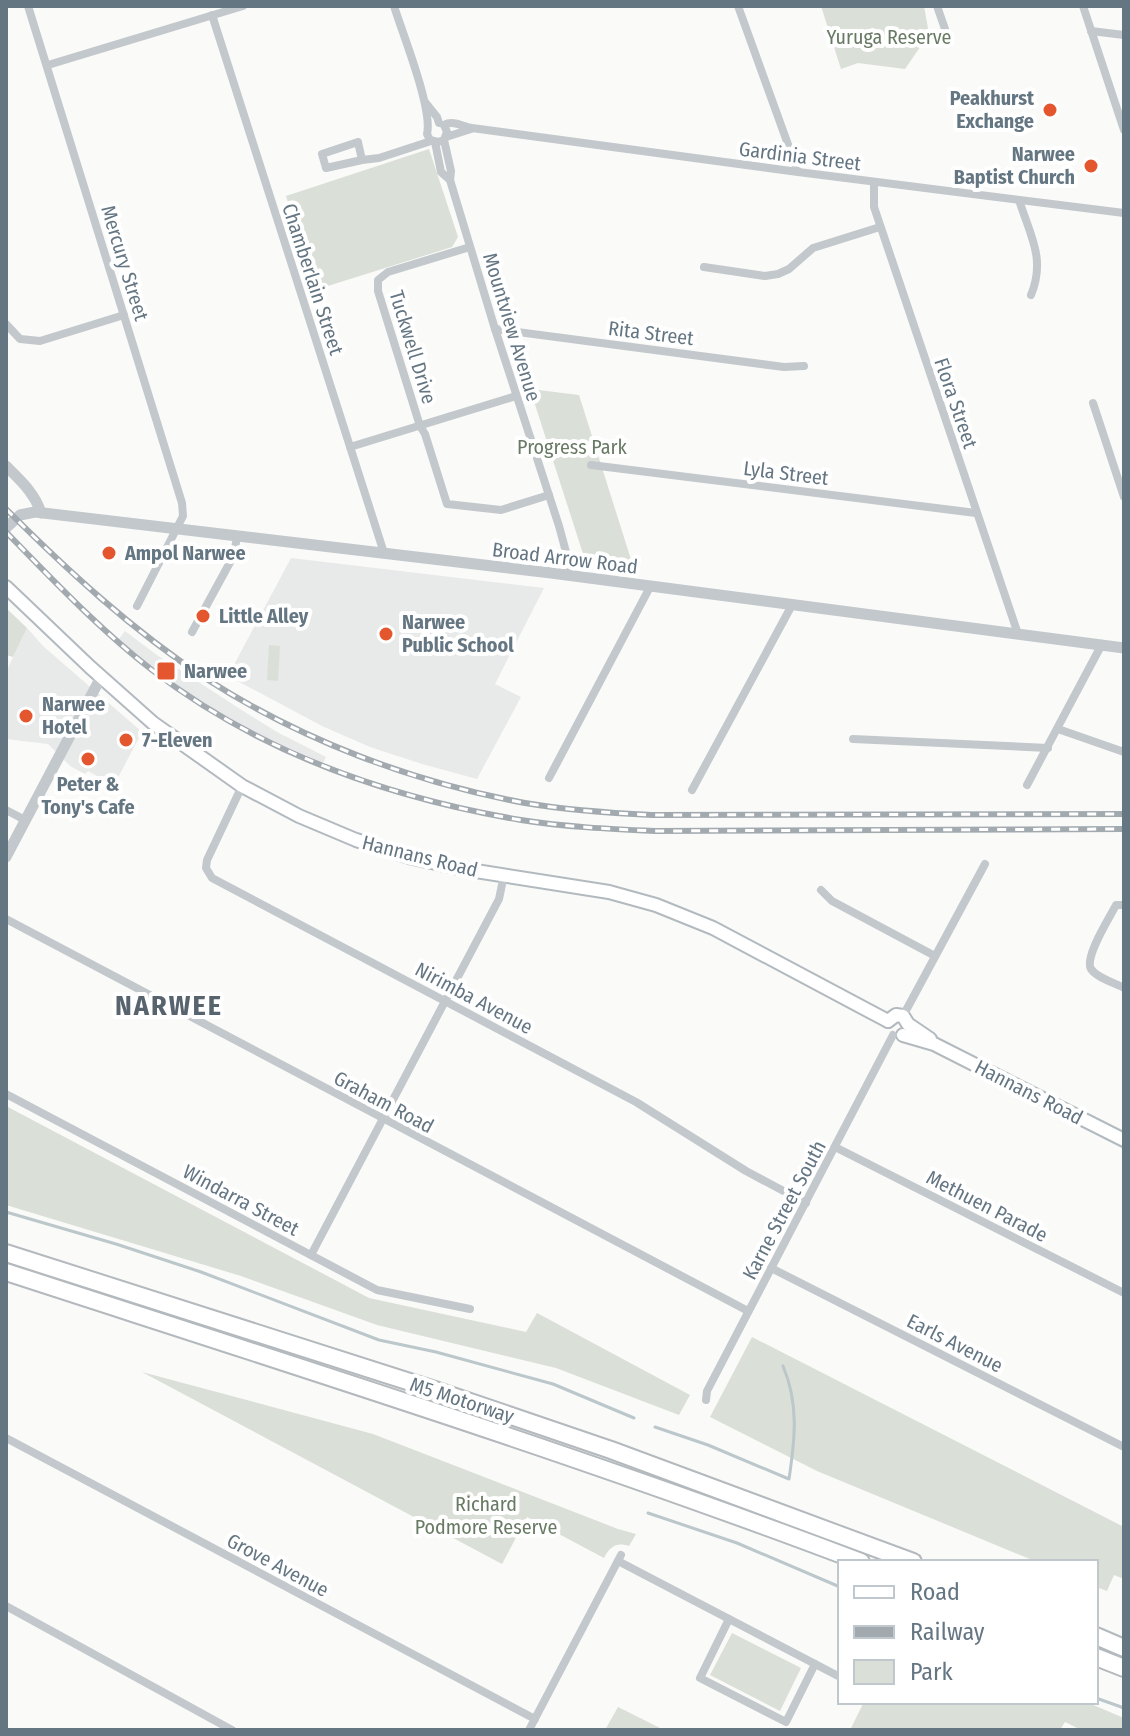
<svg xmlns="http://www.w3.org/2000/svg" width="1130" height="1736" font-family="'Fira Sans Condensed',sans-serif">
<rect width="100%" height="100%" fill="#fafaf8"/>
<g fill="#e8e9e9">
<polygon points="291,558 544,588 495,684 521,697 477,779 422,764 370,747 322,726 228,676"/>
<polygon points="27,628 43,646 142,732 114,785 88,771 85,774 70,766 48,744 6,739 6,672"/>
<polygon points="125,631 157,655 237,707 277,732 326,757 323,763 251,731 188,693 155,669 119,639"/>
</g>
<g fill="#dadfd7">
<polygon points="821,6 924,6 929,34 905,69 858,63 841,69"/>
<polygon points="429,149 458,237 452,247 315,290 286,196"/>
<polygon points="530,389 579,395 634,569 586,563"/>
<polygon points="6,608 27,628 13,657 6,655"/>
<polygon points="269,645 280,646 278,681 267,680"/>
<polygon points="6,1106 369,1298 526,1332 537,1313 690,1395 679,1415 556,1368 377,1325 241,1276 6,1205"/>
<polygon points="752,1337 1124,1527 1124,1579 1114,1575 1107,1591 1096,1587 1096,1562 1037,1562 817,1471 710,1417"/>
<path d="M142,1372L373,1434L618,1529L636,1534L629,1546C617,1542 610,1546 604,1558L527,1517L502,1564Z"/>
<polygon points="732,1633 801,1668 780,1711 710,1675"/>
<polygon points="864,1702 1086,1702 1124,1718 1124,1730 1081,1730 1065,1722 1060,1730 850,1730"/>
<polygon points="618,1707 664,1730 605,1730"/>
</g>
<g fill="none" stroke-linecap="round" stroke-linejoin="round">
<g stroke="#bbc7cb" stroke-width="3">
<polyline points="6,1212 116,1244 201,1272 379,1340 436,1352 553,1384 634,1418"/>
<path d="M655,1427L708,1445L789,1479C795,1439 799,1404 783,1366"/>
<polyline points="648,1513 737,1543 840,1587"/>
<polyline points="1096,1698 1124,1708"/>
</g>
<g stroke="#b3babf" stroke-width="16">
<g id="secondary">
<polyline points="6,587 90,667 153,723 242,786 299,816 356,840 413,858 463,869 609,892 656,905 713,928 888,1021"/>
<polyline points="888,1021 896,1015 903,1016 908,1024 930,1039"/>
<polyline points="903,1035 934,1044 1124,1140"/>
</g>
</g>
<g stroke="#b4b9bd" stroke-width="20">
<g id="motorway">
<polyline points="6,1253 435,1390 611,1450 913,1562"/>
<path d="M6,1272C292,1365 579,1455 861,1562"/>
<polyline points="1096,1636 1124,1648"/>
<polyline points="1096,1657 1124,1668"/>
</g>
</g>
<g stroke="#c3c8cc" stroke-width="8">
<polyline points="28,6 182,503 183,516 137,606"/>
<path d="M394,6C403,35 433,109 427,134L430,140L438,142L444,140L447,132L444,125"/>
<polyline points="738,6 798,172"/>
<polyline points="937,6 945,29"/>
<polyline points="1083,6 1124,130"/>
<polyline points="212,15 384,553"/>
<polyline points="1091,31 1124,35"/>
<polyline points="48,65 243,6"/>
<polyline points="425,102 437,117 439,123"/>
<path d="M444,125C453,120 462,126 472,128L798,172L1124,213"/>
<polyline points="446,137 471,129"/>
<polyline points="444,140 451,171 450,180 495,329 559,526 569,563 567,575"/>
<polyline points="435,142 441,172 450,180"/>
<polyline points="362,160 358,142 322,154 326,168 362,160 379,158 431,141"/>
<polyline points="874,182 874,207 1018,634"/>
<path d="M1019,200C1030,235 1046,259 1031,295"/>
<polyline points="470,247 388,272 378,280 378,291 420,426 425,434 447,504 501,510 549,495"/>
<polyline points="704,267 765,276 778,274 789,269 813,248 880,227"/>
<polyline points="6,324 20,339 40,341 124,315"/>
<polyline points="495,329 784,367 804,366"/>
<polyline points="1093,403 1124,497"/>
<polyline points="350,447 516,396"/>
<polyline points="591,465 976,513"/>
<polyline points="192,632 234,555 237,536"/>
<polyline points="1058,729 1124,752"/>
<polyline points="853,739 1048,748"/>
<polyline points="549,778 650,587"/>
<polyline points="1027,785 1102,644"/>
<polyline points="242,786 207,860 206,868 212,878 636,1102 746,1171 806,1203"/>
<polyline points="692,790 792,605"/>
<polyline points="6,810 25,820"/>
<polyline points="821,890 832,901 935,956"/>
<path d="M1124,905H1116C1110,917 1084,957 1091,969C1097,978 1115,983 1124,988"/>
<polyline points="6,919 748,1311"/>
<polyline points="903,1016 985,864"/>
<polyline points="6,1094 377,1290 470,1309"/>
<polyline points="835,1147 1124,1293"/>
<polyline points="311,1255 499,899 504,875"/>
<polyline points="771,1268 1124,1447"/>
<polyline points="706,1400 707,1391 893,1035"/>
<polyline points="6,1438 535,1719"/>
<polyline points="618,1561 840,1677"/>
<polyline points="6,1606 232,1730"/>
<polyline points="729,1619 700,1678 786,1722 815,1664"/>
<polyline points="529,1730 621,1555"/>
</g>
<g stroke="#c3c8cc" stroke-width="11">
<path d="M6,466C20,480 35,493 41,513"/>
<polyline points="6,528 20,515 35,512 551,573 1124,648"/>
<polyline points="6,857 101,677"/>
</g>
<use href="#secondary" stroke="#fff" stroke-width="12"/>
<use href="#motorway" stroke="#fff" stroke-width="16"/>
<g stroke="#a2aab0" stroke-width="6">
<g id="rail">
<path d="M6,509C67,570 132,630 205,678C301,740 412,782 525,803C567,810 609,813 652,815L1124,814"/>
<path d="M6,532C53,580 99,629 152,670C259,752 390,798 521,820C565,827 610,829 655,831L1124,829"/>
</g>
</g>
<use href="#rail" stroke="#fff" stroke-width="3" stroke-dasharray="9" stroke-linecap="butt"/>
</g>
<g fill="#e4572e" stroke="#fff" stroke-width="3">
<circle cx="1050" cy="110" r="8"/>
<circle cx="1091" cy="166" r="8"/>
<circle cx="109" cy="553" r="8"/>
<circle cx="203" cy="616" r="8"/>
<circle cx="386" cy="634" r="8"/>
<rect x="156" y="661" width="20" height="20" rx="4"/>
<circle cx="26" cy="716" r="8"/>
<circle cx="126" cy="740" r="8"/>
<circle cx="88" cy="759" r="8"/>
</g>
<g text-anchor="middle" dominant-baseline="central" stroke-width="8" stroke-linejoin="round" paint-order="stroke">
<g font-size="20" fill="#687a64" stroke="#fff">
<text x="889" y="37">Yuruga Reserve</text>
<text x="572" y="447">Progress Park</text>
<text x="486" y="1504">Richard<tspan x="486" dy="23">Podmore Reserve</tspan></text>
</g>
<g font-size="20" font-weight="bold" fill="#657683" stroke="#fff" text-anchor="start">
<text x="1034" y="98" text-anchor="end">Peakhurst<tspan x="1034" dy="23">Exchange</tspan></text>
<text x="1075" y="154" text-anchor="end">Narwee<tspan x="1075" dy="23">Baptist Church</tspan></text>
<text x="125" y="553">Ampol Narwee</text>
<text x="219" y="616">Little Alley</text>
<text x="402" y="622">Narwee<tspan x="402" dy="23">Public School</tspan></text>
<text x="184" y="671">Narwee</text>
<text x="42" y="704">Narwee<tspan x="42" dy="23">Hotel</tspan></text>
<text x="142" y="740">7-Eleven</text>
<text x="88" y="784" text-anchor="middle">Peter &amp;<tspan x="88" dy="23">Tony's Cafe</tspan></text>
</g>
<g font-size="20" fill="#657683" stroke="#fff">
<text transform="translate(800 156) rotate(7)">Gardinia Street</text>
<text transform="translate(125 263) rotate(73)">Mercury Street</text>
<text transform="translate(313 279) rotate(72)">Chamberlain Street</text>
<text transform="translate(512 327) rotate(73)">Mountview Avenue</text>
<text transform="translate(651 333) rotate(7)">Rita Street</text>
<text transform="translate(413 347) rotate(73)">Tuckwell Drive</text>
<text transform="translate(956 403) rotate(71)">Flora Street</text>
<text transform="translate(786 473) rotate(7)">Lyla Street</text>
<text transform="translate(565 558) rotate(7)">Broad Arrow Road</text>
<text transform="translate(420 856) rotate(14)">Hannans Road</text>
<text transform="translate(474 998) rotate(28)">Nirimba Avenue</text>
<text transform="translate(1029 1092) rotate(27)">Hannans Road</text>
<text transform="translate(384 1102) rotate(28)">Graham Road</text>
<text transform="translate(241 1200) rotate(28)">Windarra Street</text>
<text transform="translate(987 1206) rotate(27)">Methuen Parade</text>
<text transform="translate(784 1210) rotate(-62)">Karne Street South</text>
<text transform="translate(955 1343) rotate(27)">Earls Avenue</text>
<text transform="translate(462 1400) rotate(18)">M5 Motorway</text>
<text transform="translate(278 1565) rotate(28)">Grove Avenue</text>
</g>
<g font-size="28" font-weight="bold" letter-spacing="2" fill="#57646e" stroke="#fff">
<text x="169" y="1005">NARWEE</text>
</g>
</g>
<rect width="1130" height="1736" fill="none" stroke="#657683" stroke-width="16"/>
<rect x="838" y="1560" width="260" height="144" fill="#ffffff" stroke="#c1c8cd" stroke-width="2"/>
<rect x="854" y="1586" width="40" height="12" fill="#ffffff" stroke="#c1c8cd" stroke-width="2"/>
<text x="910" y="1600" font-size="24" fill="#657683">Road</text>
<rect x="854" y="1626" width="40" height="12" fill="#a2aab0" stroke="#c1c8cd" stroke-width="2"/>
<text x="910" y="1640" font-size="24" fill="#657683">Railway</text>
<rect x="854" y="1660" width="40" height="24" fill="#dadfd7" stroke="#c1c8cd" stroke-width="2"/>
<text x="910" y="1680" font-size="24" fill="#657683">Park</text>
</svg>
